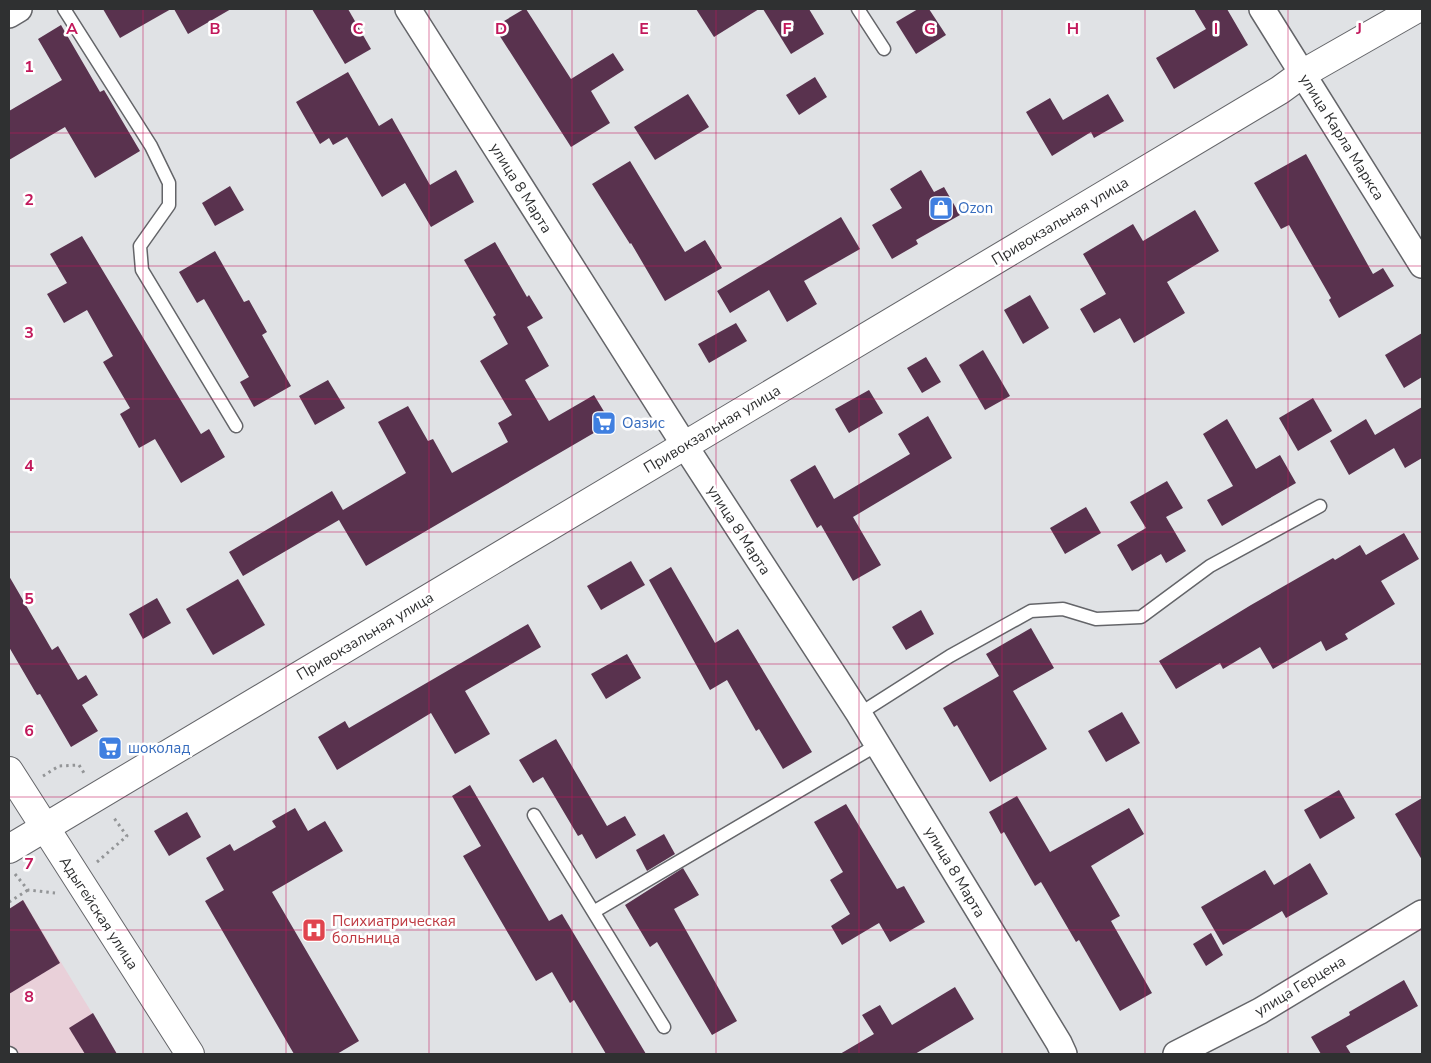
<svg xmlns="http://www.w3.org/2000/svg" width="1431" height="1063" font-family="'Nunito Sans',sans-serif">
<rect width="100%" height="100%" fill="#e0e2e5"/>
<polygon fill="#e9d0d9" points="23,900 117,1054 9,1054 9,909"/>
<g fill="#59324e">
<polygon points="103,9 171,9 120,38"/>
<polygon points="174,9 231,9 188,34"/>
<polygon points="312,9 348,9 371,49 345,64"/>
<polygon points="524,9 526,9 571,79 613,53 624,70 591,91 610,123 571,147 494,27"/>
<polygon points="696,9 759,9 714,37"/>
<polygon points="763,9 809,9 824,34 791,54"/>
<polygon points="918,9 929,9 946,35 916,54 896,22"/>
<polygon points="1194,9 1227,9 1248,45 1174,89 1156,58 1206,29"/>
<polygon points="61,25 100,92 104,90 140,151 95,178 65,127 9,160 9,111 62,80 38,39"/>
<polygon points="348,72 379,126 392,118 430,185 456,170 474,202 431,227 405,183 382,197 347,137 333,145 329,138 320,144 296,102"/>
<polygon points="815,77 827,97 799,115 786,95"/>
<polygon points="688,94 709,127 655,160 634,127"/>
<polygon points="1108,94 1124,121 1094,138 1091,132 1052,156 1026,112 1050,98 1063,120"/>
<polygon points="1306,154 1373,274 1383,268 1394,286 1339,318 1329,300 1331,298 1289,225 1281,229 1254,183"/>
<polygon points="630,161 685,252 705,240 722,268 665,301 631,243 630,244 592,184"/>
<polygon points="921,170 934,192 944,187 960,215 916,240 918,244 892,259 872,225 902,208 890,189"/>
<polygon points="230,186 244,210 215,226 202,203"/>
<polygon points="1195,210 1219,251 1167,282 1185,313 1134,343 1120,318 1094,333 1080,309 1106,294 1083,254 1133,224 1143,241"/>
<polygon points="841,217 860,249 804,281 817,304 787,322 769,290 730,313 717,291"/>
<polygon points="82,236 201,434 209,429 225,457 181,483 155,439 139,448 120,414 130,408 103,362 113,356 87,310 64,323 47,294 67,283 50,254"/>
<polygon points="495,242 527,297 529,295 543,318 527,327 549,366 525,380 549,421 594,395 611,423 366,566 339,520 243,576 229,552 332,491 343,510 406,473 378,422 408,406 428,441 433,439 452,473 508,442 498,423 512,415 480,361 508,344 493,317 496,315 464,260"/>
<polygon points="215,251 244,302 249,300 267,332 262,335 291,386 254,407 240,382 249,377 204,299 197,303 179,272"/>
<polygon points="1030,295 1049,328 1023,344 1004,310"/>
<polygon points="736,323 747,341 709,363 698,344"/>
<polygon points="1422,333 1422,377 1404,388 1385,355"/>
<polygon points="983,350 1010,396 985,410 959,365"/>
<polygon points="926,357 941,382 922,393 907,368"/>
<polygon points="328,380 345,408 315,425 299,396"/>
<polygon points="869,390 883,413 849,433 835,409"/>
<polygon points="1313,398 1332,431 1298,451 1279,418"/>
<polygon points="1422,407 1422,458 1405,468 1394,448 1349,475 1330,441 1366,419 1375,435"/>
<polygon points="928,416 952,458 853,517 881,565 853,581 821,525 817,528 790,480 815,465 834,499 910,454 898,434"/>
<polygon points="1227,419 1256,469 1280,455 1296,483 1222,526 1207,500 1233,486 1203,434"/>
<polygon points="1167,481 1183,508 1166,517 1186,551 1166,563 1161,554 1132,571 1117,545 1146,528 1130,502"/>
<polygon points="1086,507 1101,533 1065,554 1050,528"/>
<polygon points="1404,533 1419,559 1381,581 1395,604 1345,634 1348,639 1326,651 1321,641 1273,669 1260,647 1223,669 1220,663 1176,689 1159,661 1251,605 1333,558 1335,560 1360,545 1366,555"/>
<polygon points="631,561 645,585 601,610 587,586"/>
<polygon points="671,567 715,643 738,629 812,752 783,769 759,729 756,731 727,680 710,690 649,580"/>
<polygon points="9,576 52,650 58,646 78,680 86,675 98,695 82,705 98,731 71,747 40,694 37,695 9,647"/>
<polygon points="238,579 265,625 213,655 186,609"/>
<polygon points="157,598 171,623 143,639 129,614"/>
<polygon points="921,610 934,634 906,650 892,627"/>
<polygon points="528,624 541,647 465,691 490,734 455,754 431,713 337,770 318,737 345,721 349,728"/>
<polygon points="1031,628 1054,668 1013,691 1047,749 990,782 957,725 954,727 943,708 999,676 986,654"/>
<polygon points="627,654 641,678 606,699 591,674"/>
<polygon points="1122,712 1140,743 1106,762 1088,731"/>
<polygon points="556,739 607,826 625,816 636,835 596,859 582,834 578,836 543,777 533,783 519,760"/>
<polygon points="470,785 549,921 562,914 646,1054 606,1054 574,1000 570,1003 552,972 536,981 463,856 481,846 452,796"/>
<polygon points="1339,790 1355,818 1320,839 1304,810"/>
<polygon points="1017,796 1050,852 1129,808 1144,834 1091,866 1120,916 1111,921 1152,993 1120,1011 1079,940 1076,942 1041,882 1035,886 1004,832 1001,834 989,812"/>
<polygon points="1422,798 1422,860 1395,814"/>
<polygon points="846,804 897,889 904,886 925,922 890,942 879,923 842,945 831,926 850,914 830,880 843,872 814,822"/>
<polygon points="295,808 308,831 325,821 343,851 272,892 359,1041 337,1054 294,1054 205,901 224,890 206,858 230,844 234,851 276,827 272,821"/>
<polygon points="187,812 201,837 169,856 154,831"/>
<polygon points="664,834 675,854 647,871 636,850"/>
<polygon points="1310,863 1328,894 1286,918 1282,911 1223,945 1201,907 1265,870 1274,885"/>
<polygon points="683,868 699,895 674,909 737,1021 712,1035 657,942 650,947 625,905"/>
<polygon points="23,900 60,963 9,994 9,909"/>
<polygon points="1211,933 1223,955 1206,966 1193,944"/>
<polygon points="1404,980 1418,1006 1346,1046 1351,1054 1321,1054 1311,1037 1350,1015 1349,1012"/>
<polygon points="955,987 974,1019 915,1054 840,1054 874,1034 862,1015 880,1005 892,1025"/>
<polygon points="93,1013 117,1054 85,1054 69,1028"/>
</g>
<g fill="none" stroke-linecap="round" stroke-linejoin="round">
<g stroke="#646569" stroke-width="15">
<g id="service">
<polyline points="64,9 151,146 169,183 169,205 140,246 142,270 236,426"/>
<polyline points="858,9 884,49"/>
<polyline points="859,714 950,656 1031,611 1063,609 1096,619 1141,617 1210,566 1320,506"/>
<polyline points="534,815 664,1027"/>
<polyline points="595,911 877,745"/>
<polyline points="9,1053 11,1054"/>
</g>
</g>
<g stroke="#646569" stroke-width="28">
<g id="minor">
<polyline points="408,9 685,446 859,714 1059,1043 1064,1054"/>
<polyline points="1262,9 1422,265"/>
<polyline points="9,15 19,9"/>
<polyline points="1176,1054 1260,1011 1422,913"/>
</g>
</g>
<g stroke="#646569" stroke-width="30">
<polyline id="tertiary" points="9,849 1280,90 1302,74 1416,9"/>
</g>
<g stroke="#646569" stroke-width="30">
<polyline id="secondary" points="9,771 190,1054"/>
</g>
<g stroke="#939597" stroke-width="3" stroke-dasharray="2.5 4" stroke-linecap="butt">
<polyline points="43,776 59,766 79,765 84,773"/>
<polyline points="97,862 127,836 114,818"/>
<polyline points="15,874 28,890 55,893"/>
<polyline points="9,902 28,890"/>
</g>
<use href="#service" stroke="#fff" stroke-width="12"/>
<use href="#minor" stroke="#fff" stroke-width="25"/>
<use href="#tertiary" stroke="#fff" stroke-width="28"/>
<use href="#secondary" stroke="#fff" stroke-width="28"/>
</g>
<path fill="none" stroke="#c2185b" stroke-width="1" stroke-opacity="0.55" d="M143,9V1054M286,9V1054M429,9V1054M572,9V1054M716,9V1054M859,9V1054M1002,9V1054M1145,9V1054M1288,9V1054M9,133H1422M9,266H1422M9,399H1422M9,532H1422M9,664H1422M9,797H1422M9,930H1422"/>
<defs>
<g id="shop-square" transform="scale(1.25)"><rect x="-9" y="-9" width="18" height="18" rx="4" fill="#3f7fe0" stroke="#fff"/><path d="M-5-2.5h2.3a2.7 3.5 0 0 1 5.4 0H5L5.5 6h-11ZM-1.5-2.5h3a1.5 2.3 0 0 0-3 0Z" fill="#fff"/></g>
<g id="supermarket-square" transform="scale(1.25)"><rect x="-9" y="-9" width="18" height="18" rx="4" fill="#3f7fe0" stroke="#fff"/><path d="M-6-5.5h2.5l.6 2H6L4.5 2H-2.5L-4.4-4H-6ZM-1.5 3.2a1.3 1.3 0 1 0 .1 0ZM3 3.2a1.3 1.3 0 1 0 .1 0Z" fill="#fff"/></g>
<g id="hospital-square" transform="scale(1.25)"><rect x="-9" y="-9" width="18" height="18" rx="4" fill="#e0444e" stroke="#fff"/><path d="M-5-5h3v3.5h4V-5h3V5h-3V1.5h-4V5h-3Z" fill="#fff"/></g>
</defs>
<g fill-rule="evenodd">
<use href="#shop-square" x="941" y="208"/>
<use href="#supermarket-square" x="604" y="423"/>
<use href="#supermarket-square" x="110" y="748"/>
<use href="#hospital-square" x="314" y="930"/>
</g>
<g text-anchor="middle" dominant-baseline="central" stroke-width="5" stroke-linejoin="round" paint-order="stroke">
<g font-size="15" fill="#2f3031" stroke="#fff">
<text transform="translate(1342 137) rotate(58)">улица Карла Маркса</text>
<text transform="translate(521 188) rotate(58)">улица 8 Марта</text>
<text transform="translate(1060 221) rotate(-31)">Привокзальная улица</text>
<text transform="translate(712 429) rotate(-31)">Привокзальная улица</text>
<text transform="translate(739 530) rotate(57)">улица 8 Марта</text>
<text transform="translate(365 636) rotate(-31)">Привокзальная улица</text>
<text transform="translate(955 872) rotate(59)">улица 8 Марта</text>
<text transform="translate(99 913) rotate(57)">Адыгейская улица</text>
<text transform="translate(1300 986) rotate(-31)">улица Герцена</text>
</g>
<g font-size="15" fill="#366cbe" stroke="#fff" text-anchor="start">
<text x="958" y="208">Ozon</text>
<text x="622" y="423">Оазис</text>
<text x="128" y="748">шоколад</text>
</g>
<g font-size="15" fill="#be3a42" stroke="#fff" text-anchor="start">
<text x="332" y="921">Психиатрическая<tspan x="332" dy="17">больница</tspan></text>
</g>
</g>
<g font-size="16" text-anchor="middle" font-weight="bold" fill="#c2185b" stroke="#fff" stroke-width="5" stroke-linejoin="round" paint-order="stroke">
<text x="72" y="34">A</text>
<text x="215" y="34">B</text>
<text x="358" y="34">C</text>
<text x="501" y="34">D</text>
<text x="644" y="34">E</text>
<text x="787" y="34">F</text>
<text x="930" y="34">G</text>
<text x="1073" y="34">H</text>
<text x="1216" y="34">I</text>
<text x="1359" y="34">J</text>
<text x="29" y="72">1</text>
<text x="29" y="205">2</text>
<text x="29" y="338">3</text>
<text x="29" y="471">4</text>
<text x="29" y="604">5</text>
<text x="29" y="736">6</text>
<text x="29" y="869">7</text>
<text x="29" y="1002">8</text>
</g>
<rect width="1431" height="1063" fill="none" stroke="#2f3031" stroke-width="20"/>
</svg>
